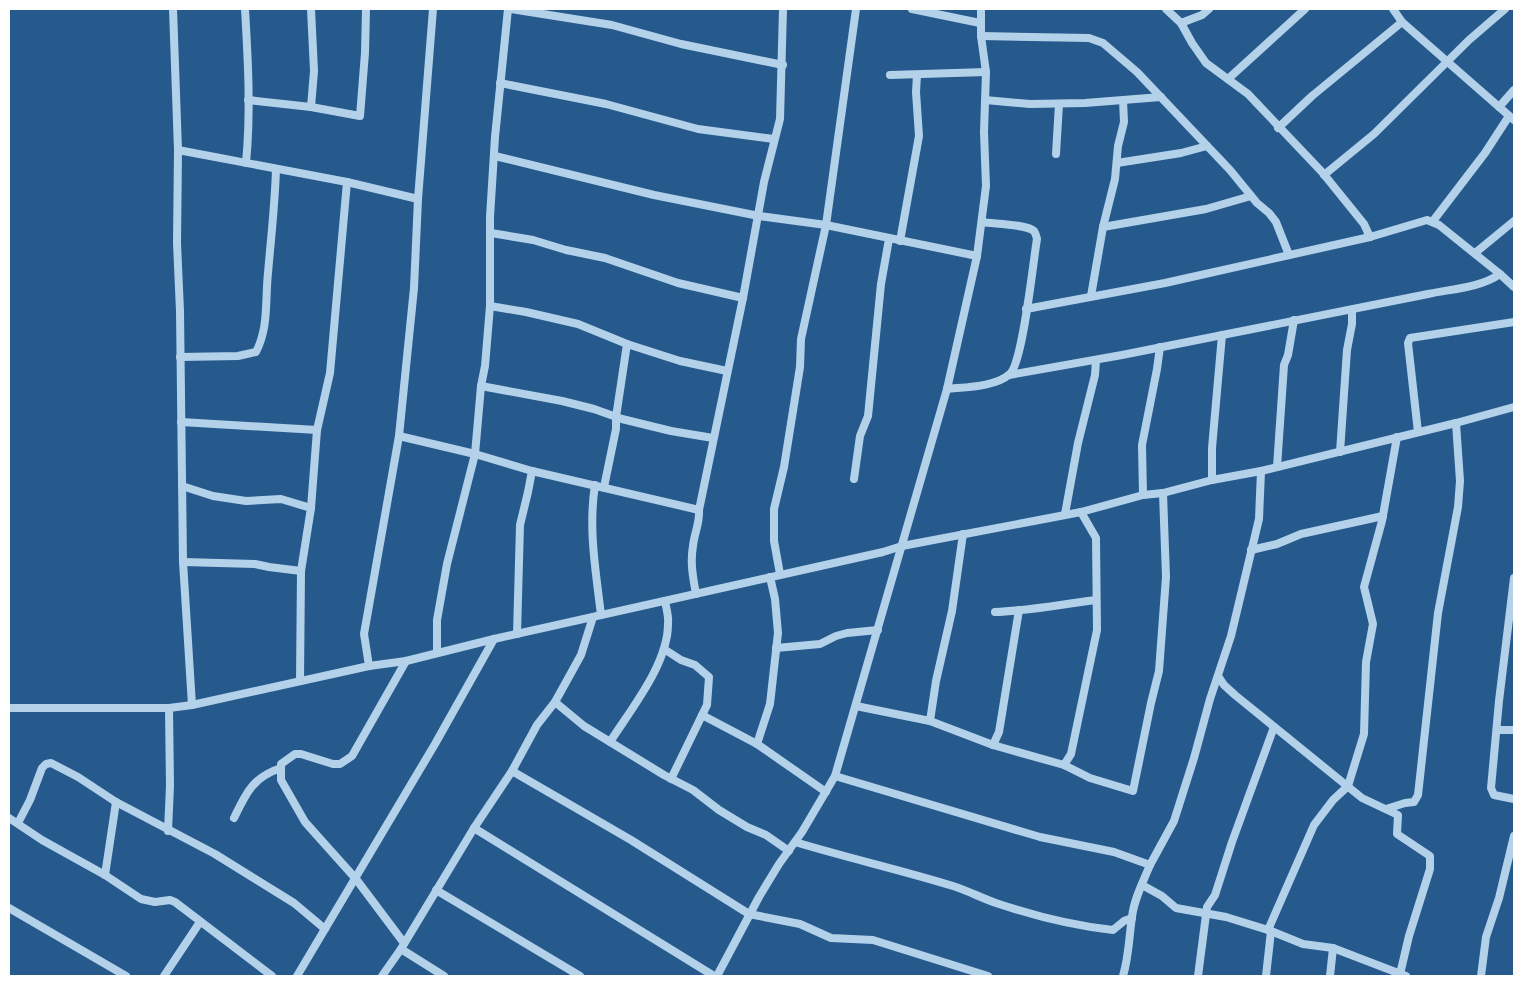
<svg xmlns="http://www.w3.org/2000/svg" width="1523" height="985" font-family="Montserrat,sans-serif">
<rect width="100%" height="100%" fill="#265a8c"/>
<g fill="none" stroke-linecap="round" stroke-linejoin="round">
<g stroke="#b4d1ea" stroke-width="8">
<polyline points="173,9 178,150 177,243 180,311 183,562 192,705"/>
<path d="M245,9C248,60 251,112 246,163"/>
<polyline points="511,9 612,25 681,44 783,65"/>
<polyline points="912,9 980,23"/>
<polyline points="1166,9 1181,23 1192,43 1206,63 1248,94 1322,172 1364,224 1370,237 1427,220 1439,225 1500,274 1514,287"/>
<polyline points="1393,9 1402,22 1514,120"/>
<polyline points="1181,23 1202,15 1209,9"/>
<polyline points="981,36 1089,38 1103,43 1137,72 1230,170 1257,203 1269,213 1276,222 1289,255"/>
<polyline points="890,75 986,72"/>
<polyline points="1228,79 1305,9"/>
<polyline points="500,83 606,104 698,129 774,139"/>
<polyline points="248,100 311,107 360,116 365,53 366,9"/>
<polyline points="985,100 1030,104 1085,103 1161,97"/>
<polyline points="311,107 314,71 311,9"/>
<polyline points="1499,107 1514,90"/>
<polyline points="1278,128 1312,96 1402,22"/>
<polyline points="178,150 347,182 418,199"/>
<polyline points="1056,154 1059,104"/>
<polyline points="495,156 654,195 759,216 826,225 977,256"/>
<polyline points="1117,163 1181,153 1207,146"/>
<polyline points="1324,175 1374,134 1469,40 1505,9"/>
<polyline points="1433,221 1485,153 1509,116"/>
<polyline points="1103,227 1206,209 1251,196"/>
<polyline points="491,233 533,240 566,250 605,258 678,283 743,298"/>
<polyline points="900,241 919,136 916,92 917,75"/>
<polyline points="1475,253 1514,221"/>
<polyline points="1091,296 1103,227 1115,179 1118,146 1124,122 1123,100"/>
<polyline points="490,306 526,312 578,324 627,344 680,361 727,371"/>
<polyline points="1026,309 1165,283 1370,237"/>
<path d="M180,357L238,356L256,352C269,327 265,300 268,273C271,238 275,204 276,169"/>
<path d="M1009,375L1122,355L1428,294C1451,289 1480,288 1500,274"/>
<polyline points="481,386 562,401 594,409 622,419 671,431 713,438"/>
<path d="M947,389C966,387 995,387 1010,374C1023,362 1033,262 1037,239C1036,235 1036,234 1034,231C1026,224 993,224 982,222"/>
<polyline points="181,422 317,430"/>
<polyline points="1418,432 1408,343 1410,338 1514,322"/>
<polyline points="399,436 475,454 532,471 699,510 743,298 764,182 780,119 783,9"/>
<polyline points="1340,452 1347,350 1352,324 1352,310"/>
<polyline points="1277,467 1284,365 1288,355 1294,320"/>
<polyline points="854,479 860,436 868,416 881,284 889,239"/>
<polyline points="1212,480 1212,448 1222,335"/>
<path d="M595,485C588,529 596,572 601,615"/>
<polyline points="182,486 213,496 246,501 281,499 311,508"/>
<polyline points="604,487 616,429 616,417 627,344"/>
<polyline points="1143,495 1142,445 1157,369 1160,347"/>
<polyline points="1065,514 1078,443 1095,375 1096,360"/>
<polyline points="1251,550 1277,544 1301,534 1383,516"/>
<polyline points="183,562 255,564 269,567 301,571"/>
<polyline points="780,574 774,541 774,509 784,467 800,367 801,339 826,225 856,9"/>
<polyline points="1514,578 1499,701 1491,788 1494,795 1514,799"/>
<path d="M696,594C693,578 690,562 693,546C694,534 700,523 699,510"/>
<path d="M995,612C1029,611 1063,604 1096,600"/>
<polyline points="517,634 520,525 528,492 532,471"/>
<polyline points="776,648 820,644 836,636 847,633 878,630"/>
<polyline points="664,649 681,660 695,665 709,677 707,705 671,779"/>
<polyline points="437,653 437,620 447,564 475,454 481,386 485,366 490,306 490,217 495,137 508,9"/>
<polyline points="369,666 364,634 399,436 414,288 418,199 433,9"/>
<polyline points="1218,676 1224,685 1235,695 1362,798 1398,815 1397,834 1430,856 1430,869 1409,936 1400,974"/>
<polyline points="300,681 301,571 311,508 317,430 330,373 347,182"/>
<polyline points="555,702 584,726 664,775 693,790 719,810 747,827 766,835 789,851"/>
<polyline points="856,706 930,721 993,745 1064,765 1090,778 1133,791 1151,703 1159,671 1166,577 1163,493"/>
<polyline points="9,708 169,708 192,705 369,666 406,661 494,639 883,552 902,546 1081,512 1143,495 1163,493 1212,480 1261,471 1456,423 1514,407"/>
<polyline points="702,715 757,744 826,792"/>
<polyline points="930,721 936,681 952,611 963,534"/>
<polyline points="1497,730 1514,730"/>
<path d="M610,742C631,709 668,664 668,624C669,616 666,608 665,601"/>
<polyline points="757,744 770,704 778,633 775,599 770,577"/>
<polyline points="993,745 999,732 1019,610"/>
<polyline points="1064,765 1071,754 1097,630 1096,538 1081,512"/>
<polyline points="512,771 631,840 749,914 800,924 831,938 873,940 988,976"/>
<path d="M835,776L1040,837L1114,852L1150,865C1143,882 1134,899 1132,917C1129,937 1129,956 1123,976"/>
<polyline points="1386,809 1405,803 1414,802 1418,795 1438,613 1458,507 1460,481 1456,423"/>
<polyline points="9,818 42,840 105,875 141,899 155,902 170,900 175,902 272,976"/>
<path d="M234,818C246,793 253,777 281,768"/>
<polyline points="18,823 30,800 42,768 46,764 51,763 78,777 116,802 215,854 294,903 325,929"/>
<polyline points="474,828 714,976"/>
<polyline points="168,831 170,786 169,708"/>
<path d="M795,842C848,858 901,870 953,886C969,891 983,899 999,904C1035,916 1075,926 1113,930L1124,921L1132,918"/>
<polyline points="1150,865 1174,821 1194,758 1210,699 1231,636 1259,519 1261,471"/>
<polyline points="105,875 116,802"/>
<polyline points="1142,885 1162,896 1176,908 1226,917 1271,931 1303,944 1333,948 1406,976"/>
<polyline points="436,890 580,976"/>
<polyline points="9,908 126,976"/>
<polyline points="1268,930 1314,825 1333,800 1348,786 1364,734 1366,662 1373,624 1364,587 1382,521 1397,437"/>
<polyline points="404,943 356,879 305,822 281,780 281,764 295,754 301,754 333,764 340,764 352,756 406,661"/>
<polyline points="401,949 444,976"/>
<polyline points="164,976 200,922"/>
<polyline points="297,976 435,744 494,639"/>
<polyline points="382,976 401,949 474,828 512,771 537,725 555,702 581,655 593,617"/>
<polyline points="717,976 759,897 779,864 802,832 835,776 947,389 977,256 986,186 984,132 986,72 981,36 981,9"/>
<polyline points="1198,976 1207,907 1215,895 1232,842 1274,727"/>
<polyline points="1266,976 1271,931"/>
<polyline points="1330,976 1333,948"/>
<polyline points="1481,976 1486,937 1499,898 1514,836"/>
</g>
</g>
<rect width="1523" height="985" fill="none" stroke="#ffffff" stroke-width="20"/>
</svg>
